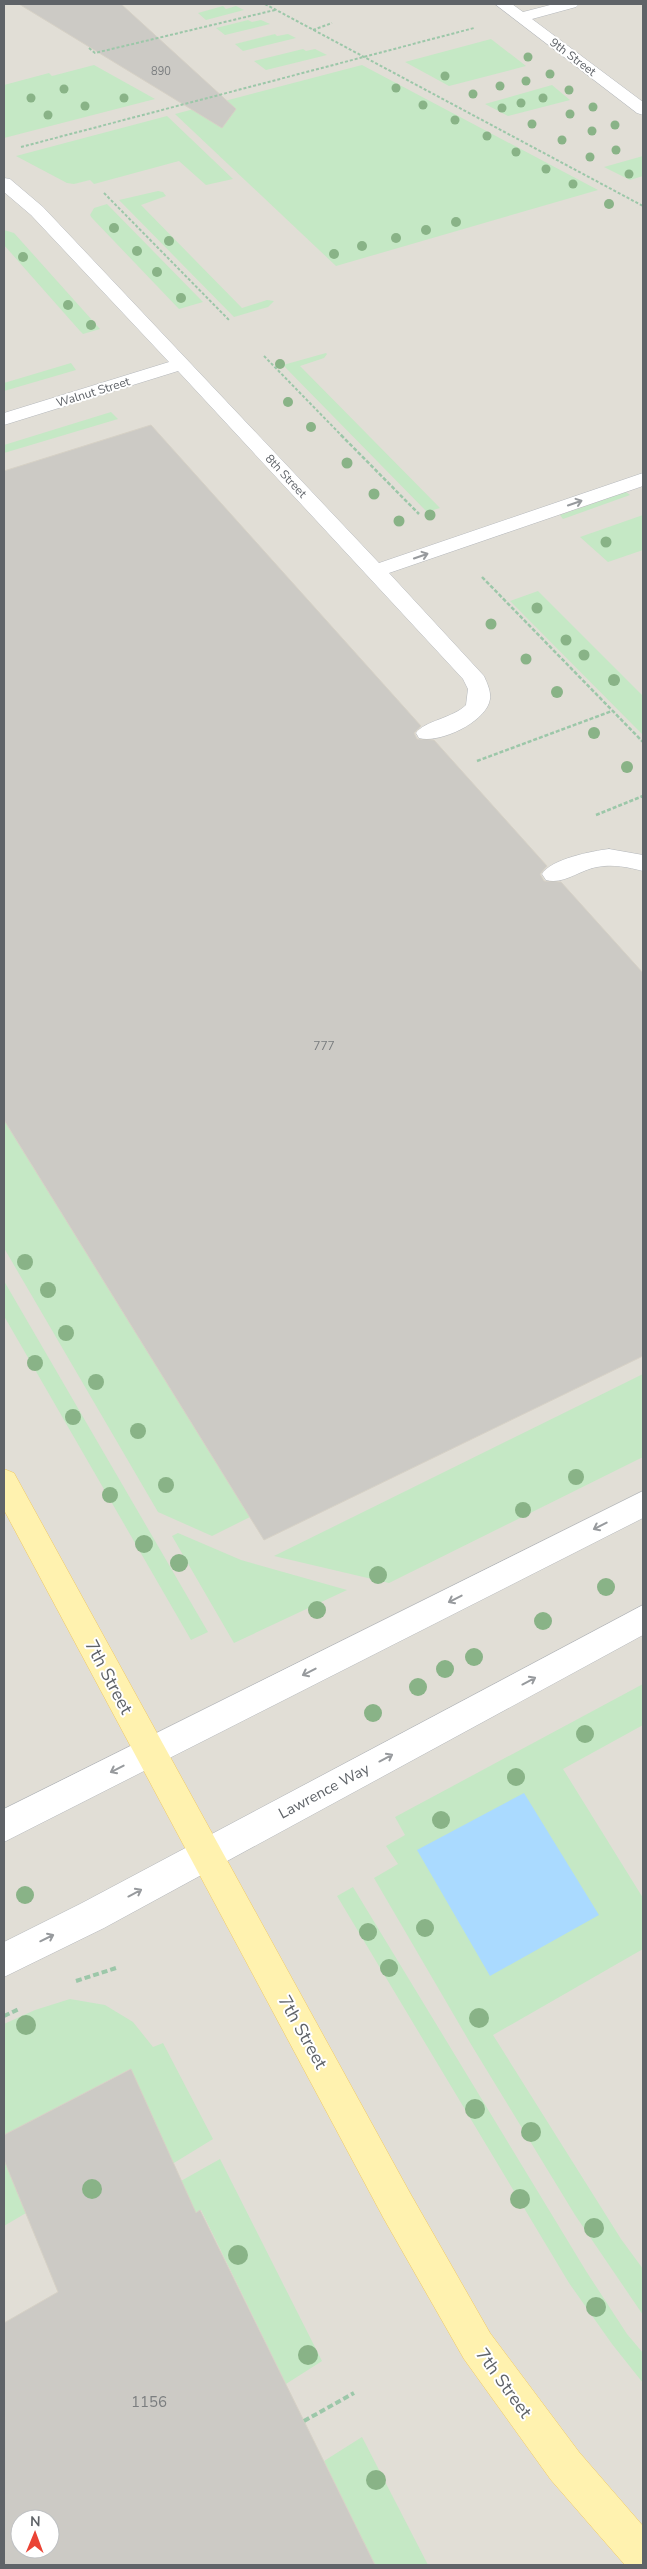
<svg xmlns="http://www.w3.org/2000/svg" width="647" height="2569" font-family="'Nunito Sans',sans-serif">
<rect width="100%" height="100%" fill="#f1efe8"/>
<path fill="#e1ded6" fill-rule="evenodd" d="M4,4H643V2565H4ZM20,2519H50V2549H20Z"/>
<g fill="#c5e8c5">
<polygon points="223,6 226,9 236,6 244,10 206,20 198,13"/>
<polygon points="248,20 252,22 261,20 270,24 225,35 216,28"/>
<polygon points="275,34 277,36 288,34 296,38 243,51 235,44"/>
<polygon points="491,39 526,66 449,86 405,62"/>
<polygon points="303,49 306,51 315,49 327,55 266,70 254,61"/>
<polygon points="94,65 155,99 4,138 4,85 49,73 52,76"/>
<polygon points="362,65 598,190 336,266 175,114"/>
<polygon points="552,85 570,100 508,116 485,104"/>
<polygon points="167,116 233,179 206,185 179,161 94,184 90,180 74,184 67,183 16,156"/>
<polygon points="643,156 643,176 630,180 604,167"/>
<polygon points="158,191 163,192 166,196 141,205 242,308 267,300 274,301 268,307 234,317 119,200"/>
<polygon points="107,204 203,302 179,309 92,218 90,215 94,208"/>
<polygon points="4,230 14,233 100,329 83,334 80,331 4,245"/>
<polygon points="326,353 327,354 324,358 300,366 440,508 427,512 283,365"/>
<polygon points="71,363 76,370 4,391 4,383"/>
<polygon points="111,412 118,419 4,453 4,445"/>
<polygon points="626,492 630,495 563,519 560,515"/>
<polygon points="643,515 643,550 608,562 580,537"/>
<polygon points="538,591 643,696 643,735 510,601"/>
<polygon points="4,1120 250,1517 212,1536 158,1512 4,1248"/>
<polygon points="4,1281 208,1632 191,1640 4,1316"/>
<polygon points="643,1374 643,1457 389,1583 274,1556"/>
<polygon points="178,1533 241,1560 347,1590 234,1643 172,1536"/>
<polygon points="643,1684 643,1725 563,1769 643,1898 643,1949 493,2035 621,2239 643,2269 643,2315 575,2215 472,2046 374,1878 398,1864 386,1846 405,1835 395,1817"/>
<polygon points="353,1887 586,2271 627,2334 643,2353 643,2383 612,2344 569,2283 337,1896"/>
<polygon points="70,1999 105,2005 133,2022 153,2047 163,2043 213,2139 138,2185 163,2140 130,2069 4,2135 4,2024 35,2010"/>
<polygon points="220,2159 322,2361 286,2384 201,2210 162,2232 147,2200"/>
<polygon points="4,2160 26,2213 4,2226"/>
<polygon points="362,2437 428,2565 375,2565 324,2461"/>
</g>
<polygon fill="#aadaff" points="524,1793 599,1915 490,1976 417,1850"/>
<g fill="#cccac5" stroke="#d6d1c6" fill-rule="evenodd">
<polygon points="19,4 121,4 236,109 222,128"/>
<polygon points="151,425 421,726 414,733 417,739 434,740 547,866 540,874 544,881 561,882 643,973 643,1356 264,1540 4,1120 4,471"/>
<path d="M131,2069L196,2213L200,2210L375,2565H4V2323L58,2292L4,2160V2135ZM20,2519H50V2549H20Z"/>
</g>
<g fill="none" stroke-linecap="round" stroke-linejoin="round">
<g stroke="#b5b8bc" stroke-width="1">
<g id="minor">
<polygon points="495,4 512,4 523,12 554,4 579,4 576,7 532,19 643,102 643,115 637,113"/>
<path d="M4,178L10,179L43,207L379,563L643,473V486L389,573L484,676C487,683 491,691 490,699C487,722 439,744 419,738L416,733C424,721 453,718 466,705L468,689L463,679L178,371L4,425V413L169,362L31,215L4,192Z"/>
<path d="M609,849L643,855V871C627,867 614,864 597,867C580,870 563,885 546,880L542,874C551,859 592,851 609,849Z"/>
<polygon points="643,1491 643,1518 4,1842 4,1809"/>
<polygon points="643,1605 643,1635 104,1928 4,1977 4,1942 80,1904"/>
</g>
</g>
<g stroke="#f2c960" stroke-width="1">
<polygon id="major" points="4,1469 14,1473 410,2193 490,2333 579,2452 643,2526 643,2565 625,2565 551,2480 464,2359 384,2219 4,1510"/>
</g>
<g stroke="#9cc7a9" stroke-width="2" stroke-dasharray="3 2" stroke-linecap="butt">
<polyline points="265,4 643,206"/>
<polyline points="313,30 332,23"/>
<polyline points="89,48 95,53 275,10"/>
<polyline points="21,147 474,28"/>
<polyline points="104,193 230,321"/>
<polyline points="264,356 342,436"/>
</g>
<g stroke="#9cc7a9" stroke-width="2.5" stroke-dasharray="4 2" stroke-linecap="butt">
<polyline points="341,435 419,514"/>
<polyline points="482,577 643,742"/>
<polyline points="477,761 612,711"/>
<polyline points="596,815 643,796"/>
</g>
<g stroke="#9cc7a9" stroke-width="4" stroke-dasharray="6 3" stroke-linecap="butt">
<polyline points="76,1981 116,1968"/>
<polyline points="4,2016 19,2009"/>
<polyline points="304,2421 354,2393"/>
</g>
<use href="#minor" fill="#fff" fill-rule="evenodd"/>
<use href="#major" fill="#fff2af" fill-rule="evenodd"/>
</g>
<g fill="#89b387">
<circle cx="528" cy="57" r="4.5"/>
<circle cx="550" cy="74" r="4.5"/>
<circle cx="445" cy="76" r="4.5"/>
<circle cx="526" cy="81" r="4.5"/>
<circle cx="500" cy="86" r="4.5"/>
<circle cx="396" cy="88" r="4.5"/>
<circle cx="64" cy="89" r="4.5"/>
<circle cx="569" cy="90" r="4.5"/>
<circle cx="473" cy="94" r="4.5"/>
<circle cx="31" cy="98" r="4.5"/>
<circle cx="124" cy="98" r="4.5"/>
<circle cx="543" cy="98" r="4.5"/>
<circle cx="521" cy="103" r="4.5"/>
<circle cx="423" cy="105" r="4.5"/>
<circle cx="85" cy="106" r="4.5"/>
<circle cx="593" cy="107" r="4.5"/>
<circle cx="502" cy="108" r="4.5"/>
<circle cx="570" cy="114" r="4.5"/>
<circle cx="48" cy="115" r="4.5"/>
<circle cx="455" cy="120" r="4.5"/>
<circle cx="532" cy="124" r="4.5"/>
<circle cx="615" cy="125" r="4.5"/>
<circle cx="592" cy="131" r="4.5"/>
<circle cx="487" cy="136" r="4.5"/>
<circle cx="562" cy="140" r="4.5"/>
<circle cx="616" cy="150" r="4.5"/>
<circle cx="516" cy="152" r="4.5"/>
<circle cx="590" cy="157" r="4.5"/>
<circle cx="546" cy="169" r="4.5"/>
<circle cx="629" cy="174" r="4.5"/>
<circle cx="573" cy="184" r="4.5"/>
<circle cx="609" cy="204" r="5"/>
<circle cx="456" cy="222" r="5"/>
<circle cx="114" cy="228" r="5"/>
<circle cx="426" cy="230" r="5"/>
<circle cx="396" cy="238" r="5"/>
<circle cx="169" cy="241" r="5"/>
<circle cx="362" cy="246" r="5"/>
<circle cx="137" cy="251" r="5"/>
<circle cx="334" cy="254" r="5"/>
<circle cx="23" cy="257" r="5"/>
<circle cx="157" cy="272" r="5"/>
<circle cx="181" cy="298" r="5"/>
<circle cx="68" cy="305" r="5"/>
<circle cx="91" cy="325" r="5"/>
<circle cx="280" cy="364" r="5"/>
<circle cx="288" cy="402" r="5"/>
<circle cx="311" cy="427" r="5"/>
<circle cx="347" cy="463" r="5.5"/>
<circle cx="374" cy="494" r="5.5"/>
<circle cx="430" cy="515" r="5.5"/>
<circle cx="399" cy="521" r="5.5"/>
<circle cx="606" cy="542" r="5.5"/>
<circle cx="537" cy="608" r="5.5"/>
<circle cx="491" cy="624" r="5.5"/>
<circle cx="566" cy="640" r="5.5"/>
<circle cx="584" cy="655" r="5.5"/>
<circle cx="526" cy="659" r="5.5"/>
<circle cx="614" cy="680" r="6"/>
<circle cx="557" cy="692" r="6"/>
<circle cx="594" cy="733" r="6"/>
<circle cx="627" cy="767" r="6"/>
<circle cx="25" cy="1262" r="8"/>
<circle cx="48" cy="1290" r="8"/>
<circle cx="66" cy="1333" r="8"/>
<circle cx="35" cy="1363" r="8"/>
<circle cx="96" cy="1382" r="8"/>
<circle cx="73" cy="1417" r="8"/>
<circle cx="138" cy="1431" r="8"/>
<circle cx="576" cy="1477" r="8"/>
<circle cx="166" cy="1485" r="8"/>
<circle cx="110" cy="1495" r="8"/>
<circle cx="523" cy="1510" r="8"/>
<circle cx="144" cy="1544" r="9"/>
<circle cx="179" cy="1563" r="9"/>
<circle cx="378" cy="1575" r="9"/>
<circle cx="606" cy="1587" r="9"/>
<circle cx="317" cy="1610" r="9"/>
<circle cx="543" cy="1621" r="9"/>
<circle cx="474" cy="1657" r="9"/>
<circle cx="445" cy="1669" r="9"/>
<circle cx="418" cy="1687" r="9"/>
<circle cx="373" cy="1713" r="9"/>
<circle cx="585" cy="1734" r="9"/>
<circle cx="516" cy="1777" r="9"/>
<circle cx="441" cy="1820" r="9"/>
<circle cx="25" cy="1895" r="9"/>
<circle cx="425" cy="1928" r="9"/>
<circle cx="368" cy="1932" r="9"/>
<circle cx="389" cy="1968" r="9"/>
<circle cx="479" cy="2018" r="10"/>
<circle cx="26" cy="2025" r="10"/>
<circle cx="475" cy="2109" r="10"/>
<circle cx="531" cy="2132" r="10"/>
<circle cx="92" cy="2189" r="10"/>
<circle cx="520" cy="2199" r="10"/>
<circle cx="594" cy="2228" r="10"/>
<circle cx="238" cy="2255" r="10"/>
<circle cx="596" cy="2307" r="10"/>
<circle cx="308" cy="2355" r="10"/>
<circle cx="376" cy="2480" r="10"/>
</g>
<defs><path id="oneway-shaft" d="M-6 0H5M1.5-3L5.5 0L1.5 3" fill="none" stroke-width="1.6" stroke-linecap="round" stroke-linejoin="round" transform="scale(1.25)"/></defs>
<g stroke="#979a9d">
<use href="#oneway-shaft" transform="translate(575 503) rotate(-19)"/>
<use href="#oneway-shaft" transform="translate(421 556) rotate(-19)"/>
<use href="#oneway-shaft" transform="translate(600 1526) rotate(153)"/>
<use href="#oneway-shaft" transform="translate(455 1599) rotate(153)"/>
<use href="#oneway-shaft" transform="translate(309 1672) rotate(153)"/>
<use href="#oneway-shaft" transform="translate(529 1681) rotate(-28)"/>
<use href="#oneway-shaft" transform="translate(386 1758) rotate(-28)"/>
<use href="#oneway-shaft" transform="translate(117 1769) rotate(153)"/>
<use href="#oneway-shaft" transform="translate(135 1893) rotate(-28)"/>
<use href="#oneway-shaft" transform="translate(47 1938) rotate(-26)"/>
</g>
<g text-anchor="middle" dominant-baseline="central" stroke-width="4" stroke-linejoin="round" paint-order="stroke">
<g font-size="11" fill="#7a7d7f">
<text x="161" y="71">890</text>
</g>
<g font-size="12" fill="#5f6368" stroke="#fff">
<text transform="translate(573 57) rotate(37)">9th Street</text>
<text transform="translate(93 392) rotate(-17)">Walnut Street</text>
<text transform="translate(286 476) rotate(47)">8th Street</text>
</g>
<g font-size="12" fill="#7a7d7f">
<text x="324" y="1046">777</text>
</g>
<g font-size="15" fill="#5f6368" stroke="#fff">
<text transform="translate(324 1791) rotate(-28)">Lawrence Way</text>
</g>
<g font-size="15" fill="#7a7d7f">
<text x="149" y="2402">1156</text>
</g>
<g font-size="18" fill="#5f6368" stroke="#fff">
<text transform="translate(109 1677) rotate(62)">7th Street</text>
<text transform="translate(303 2032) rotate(61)">7th Street</text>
<text transform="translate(504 2383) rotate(54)">7th Street</text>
</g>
</g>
<rect width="647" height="2569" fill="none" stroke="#5f6368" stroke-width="10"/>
<g transform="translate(35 2534) rotate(1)"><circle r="24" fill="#ffffff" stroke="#bfc1c3"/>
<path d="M0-4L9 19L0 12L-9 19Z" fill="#ea4335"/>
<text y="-8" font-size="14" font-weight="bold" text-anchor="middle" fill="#5f6368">N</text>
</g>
</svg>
